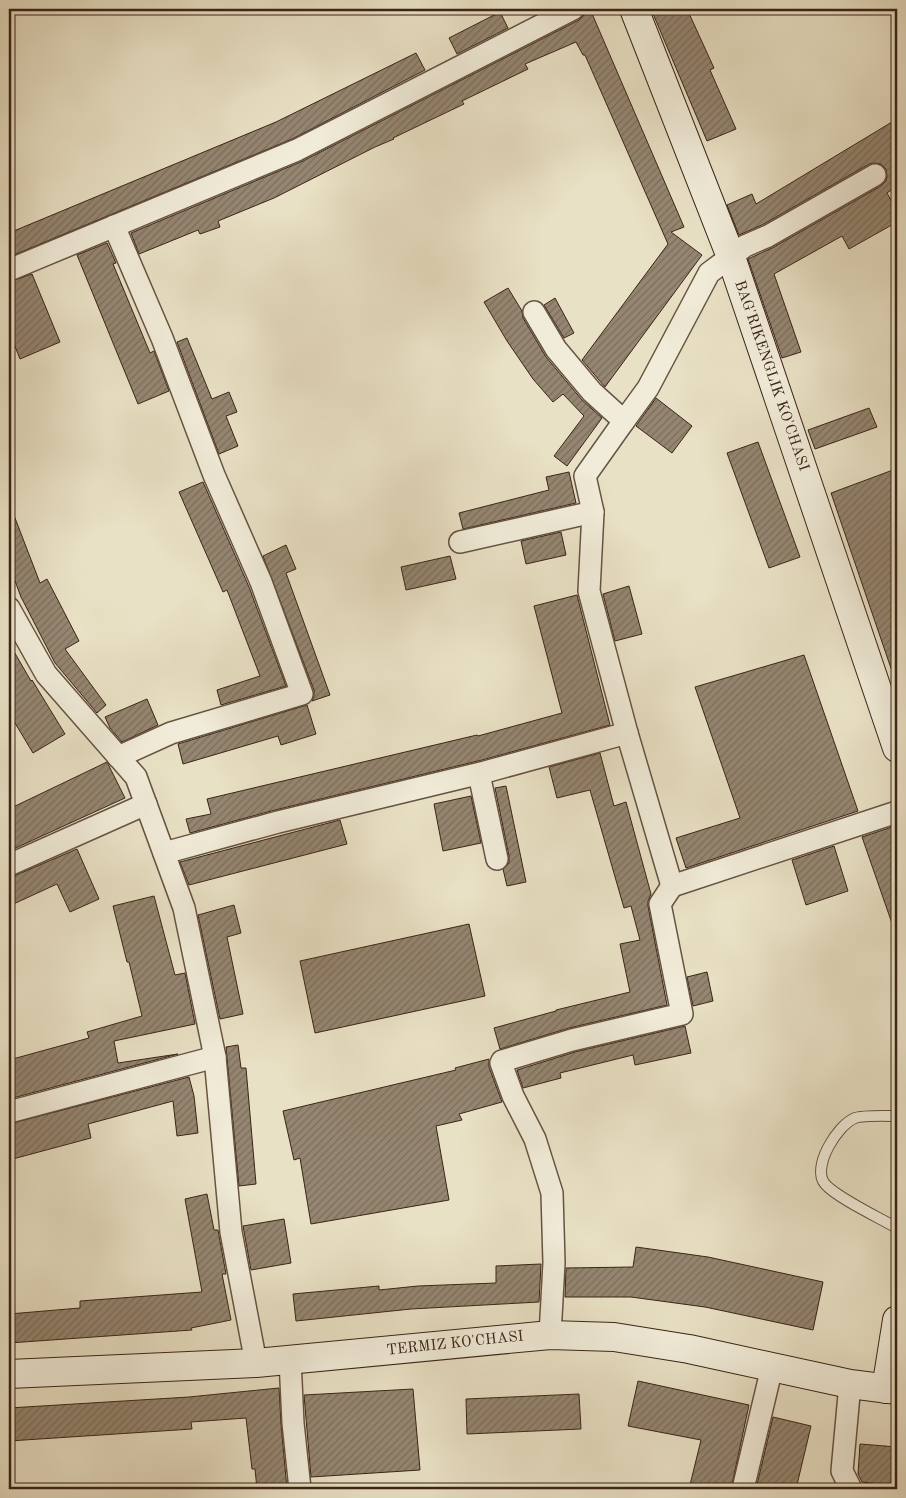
<svg xmlns="http://www.w3.org/2000/svg" width="906" height="1498" font-family="'Old Standard TT',serif">
<defs>
<pattern id="building-hatch" width="6" height="6" patternUnits="userSpaceOnUse" patternTransform="scale(1.25)"><rect width="6" height="6" fill="#958671"/><path d="M-1 1l2-2M0 6l6-6M5 7l2-2" fill="none" stroke="#7b6d5c"/></pattern>
</defs>
<rect width="100%" height="100%" fill="#e9e1c5"/>
<filter id="stains"><feTurbulence type="fractalNoise" baseFrequency=".004" numOctaves="4"/><feColorMatrix values="0 0 0 0 .2 0 0 0 0 .09 0 0 0 0 .02 0 0 0 .5 -.17"/></filter>
<radialGradient id="worn" r=".72"><stop offset=".6" stop-color="#630" stop-opacity="0"/><stop offset="1" stop-color="#630" stop-opacity=".3"/></radialGradient>
<g fill="url(#building-hatch)" stroke="#3a2417">
<polygon points="585,9 590,9 684,227 671,232 702,255 605,387 582,360 668,244 585,55 583,55 576,42 525,64 528,69 462,101 464,104 393,138 394,139 375,147 274,198 218,221 220,227 200,234 198,230 139,254 131,233 303,161 579,20 584,15"/>
<polygon points="651,9 687,9 714,68 710,70 736,129 707,141"/>
<polygon points="500,12 508,28 457,54 449,38"/>
<polygon points="416,53 425,70 292,139 9,257 9,233 276,122"/>
<polygon points="892,122 897,130 897,186 887,193 897,211 897,222 849,249 842,236 774,274 801,352 782,358 748,259 774,247 881,186 886,181 887,176 886,169 881,164 875,163 869,164 762,225 739,235 727,205 752,194 756,204"/>
<polygon points="107,243 116,263 113,264 150,353 154,351 169,391 138,404 77,255"/>
<polygon points="32,274 60,342 20,359 9,331 9,282"/>
<polygon points="508,288 522,311 523,318 546,357 582,400 602,418 567,466 554,456 584,416 563,394 553,402 533,379 507,341 484,302"/>
<polygon points="555,298 574,333 564,338 544,305"/>
<polygon points="187,338 212,399 229,392 237,412 226,416 238,446 219,454 177,342"/>
<polygon points="656,398 692,426 672,453 636,426"/>
<polygon points="869,408 877,427 815,449 808,430"/>
<polygon points="758,442 800,557 769,568 727,453"/>
<polygon points="893,470 897,483 897,569 891,572 897,591 897,676 894,677 831,493"/>
<polygon points="569,472 576,503 463,529 459,513 549,490 546,477"/>
<polygon points="203,482 249,587 286,686 221,705 217,690 260,676 227,590 223,592 179,492"/>
<polygon points="9,505 10,505 40,583 47,579 79,641 65,649 106,705 97,713 55,663 21,597 9,565"/>
<polygon points="561,532 566,555 526,564 521,541"/>
<polygon points="286,545 296,569 286,573 330,695 312,701 314,696 314,690 263,556"/>
<polygon points="450,556 456,579 406,590 401,567"/>
<polygon points="629,586 642,634 615,641 603,594"/>
<polygon points="577,595 610,725 482,760 275,810 190,833 186,819 211,814 207,799 477,735 478,736 562,713 534,606"/>
<polygon points="9,643 31,681 32,680 65,734 33,753 9,713"/>
<polygon points="804,655 858,811 686,868 676,838 740,818 695,687"/>
<polygon points="147,699 158,725 122,742 110,728 105,717"/>
<polygon points="307,705 316,734 281,745 278,736 183,764 178,744"/>
<polygon points="600,753 614,806 626,802 651,894 648,901 648,906 667,1005 569,1028 500,1049 494,1028 556,1011 556,1010 630,992 620,944 640,940 631,906 624,908 590,790 557,798 549,767"/>
<polygon points="107,762 125,798 9,851 9,809"/>
<polygon points="506,786 526,882 507,886 503,869 509,863 509,856 495,788"/>
<polygon points="471,796 481,843 443,851 434,804"/>
<polygon points="340,820 347,844 189,885 180,862"/>
<polygon points="892,827 897,842 897,932 895,932 862,837"/>
<polygon points="834,846 848,891 806,905 792,860"/>
<polygon points="77,849 99,899 70,912 57,884 9,906 9,877 14,876"/>
<polygon points="154,896 175,975 185,973 195,1024 114,1041 118,1063 178,1054 9,1099 9,1060 89,1038 87,1032 142,1016 129,962 127,962 113,906"/>
<polygon points="234,905 241,933 227,937 243,1014 220,1019 198,915"/>
<polygon points="469,924 485,996 315,1033 300,961"/>
<polygon points="707,972 713,1001 693,1006 687,977"/>
<polygon points="685,1026 691,1053 635,1065 633,1055 560,1073 561,1078 523,1088 517,1070 575,1052"/>
<polygon points="238,1045 241,1068 246,1068 256,1184 239,1186 226,1047"/>
<polygon points="489,1059 489,1067 502,1102 459,1114 462,1120 436,1126 449,1200 311,1224 300,1158 294,1160 283,1111 456,1070 455,1068"/>
<polygon points="189,1077 194,1096 198,1133 177,1136 173,1101 88,1124 91,1138 9,1160 9,1124"/>
<polygon points="207,1194 214,1230 218,1230 226,1274 222,1274 231,1320 191,1328 192,1330 9,1343 9,1314 80,1308 80,1301 202,1292 185,1199"/>
<polygon points="284,1219 291,1263 251,1270 243,1226"/>
<polygon points="636,1247 708,1257 823,1282 813,1330 705,1307 631,1297 565,1297 566,1268 633,1267"/>
<polygon points="541,1264 539,1302 411,1309 296,1321 293,1294 379,1286 379,1290 418,1286 496,1283 496,1266"/>
<polygon points="638,1381 749,1405 731,1489 689,1489 701,1440 628,1426"/>
<polygon points="279,1388 281,1424 287,1489 257,1489 255,1469 252,1469 246,1418 191,1422 192,1429 9,1441 9,1408 189,1397"/>
<polygon points="413,1389 420,1470 311,1477 304,1395"/>
<polygon points="579,1394 581,1429 467,1434 466,1399"/>
<polygon points="773,1417 811,1426 796,1489 756,1489"/>
<polygon points="860,1444 897,1447 897,1486 862,1482 858,1474"/>
</g>
<g fill="none" stroke-linecap="round" stroke-linejoin="round">
<g stroke="#665342" stroke-width="12">
<path id="service" d="M897,1116C888,1116 863,1115 855,1118C837,1125 811,1168 825,1184C837,1198 880,1218 897,1228"/>
</g>
<g stroke="#665342" stroke-width="24">
<g id="minor">
<polyline points="114,226 162,338 214,475 261,582 302,694 171,733 118,757"/>
<polyline points="9,270 297,150 573,9"/>
<polyline points="534,312 556,349 592,392 624,421 648,388 709,273 745,246 768,236 875,175"/>
<polyline points="460,542 593,512 585,476 624,421"/>
<polyline points="9,608 46,674 136,777 184,908 215,1057 231,1232 256,1363"/>
<polyline points="627,733 672,886 897,812"/>
<polyline points="479,774 497,859"/>
<polyline points="164,853 278,822 485,772 627,733 589,591 593,512"/>
<polyline points="9,865 146,804"/>
<polyline points="9,1112 215,1057"/>
<polyline points="550,1335 554,1263 552,1193 535,1139 513,1096 501,1063 502,1061 572,1040 682,1014 660,904 672,886"/>
<polyline points="290,1360 293,1423 300,1489"/>
<polyline points="850,1384 842,1471 851,1489"/>
<polyline points="743,1489 772,1367"/>
</g>
</g>
<g stroke="#3a2417" stroke-width="30">
<g id="secondary">
<polyline points="634,9 731,257 897,748"/>
<polyline points="9,1374 256,1363 550,1335 614,1337 689,1349 850,1384 897,1390"/>
<polyline points="886,1389 897,1320"/>
</g>
</g>
<use href="#service" stroke="#f1ecd9" stroke-width="10"/>
<use href="#minor" stroke="#f1ecd9" stroke-width="21"/>
<use href="#secondary" stroke="#f1ecd9" stroke-width="28"/>
</g>
<g text-anchor="middle" dominant-baseline="central" stroke-width="4.5" stroke-linejoin="round" paint-order="stroke">
<g font-size="15" fill="#3a2417" stroke="#f1ecd9">
<text transform="translate(771 376) rotate(71)">BAG'RIKENGLIK KO'CHASI</text>
<text transform="translate(455 1344) rotate(-6)">TERMIZ KO'CHASI</text>
</g>
</g>
<rect width="906" height="1498" fill="none" stroke="#e9e1c5" stroke-width="30"/>
<rect x="10" y="10" width="886" height="1478" fill="none" stroke="#3a2417" stroke-width="2.5"/>
<rect x="15" y="15" width="876" height="1468" fill="none" stroke="#3a2417"/>
<rect width="100%" height="100%" filter="url(#stains)"/>
<rect width="100%" height="100%" fill="url(#worn)"/>
</svg>
